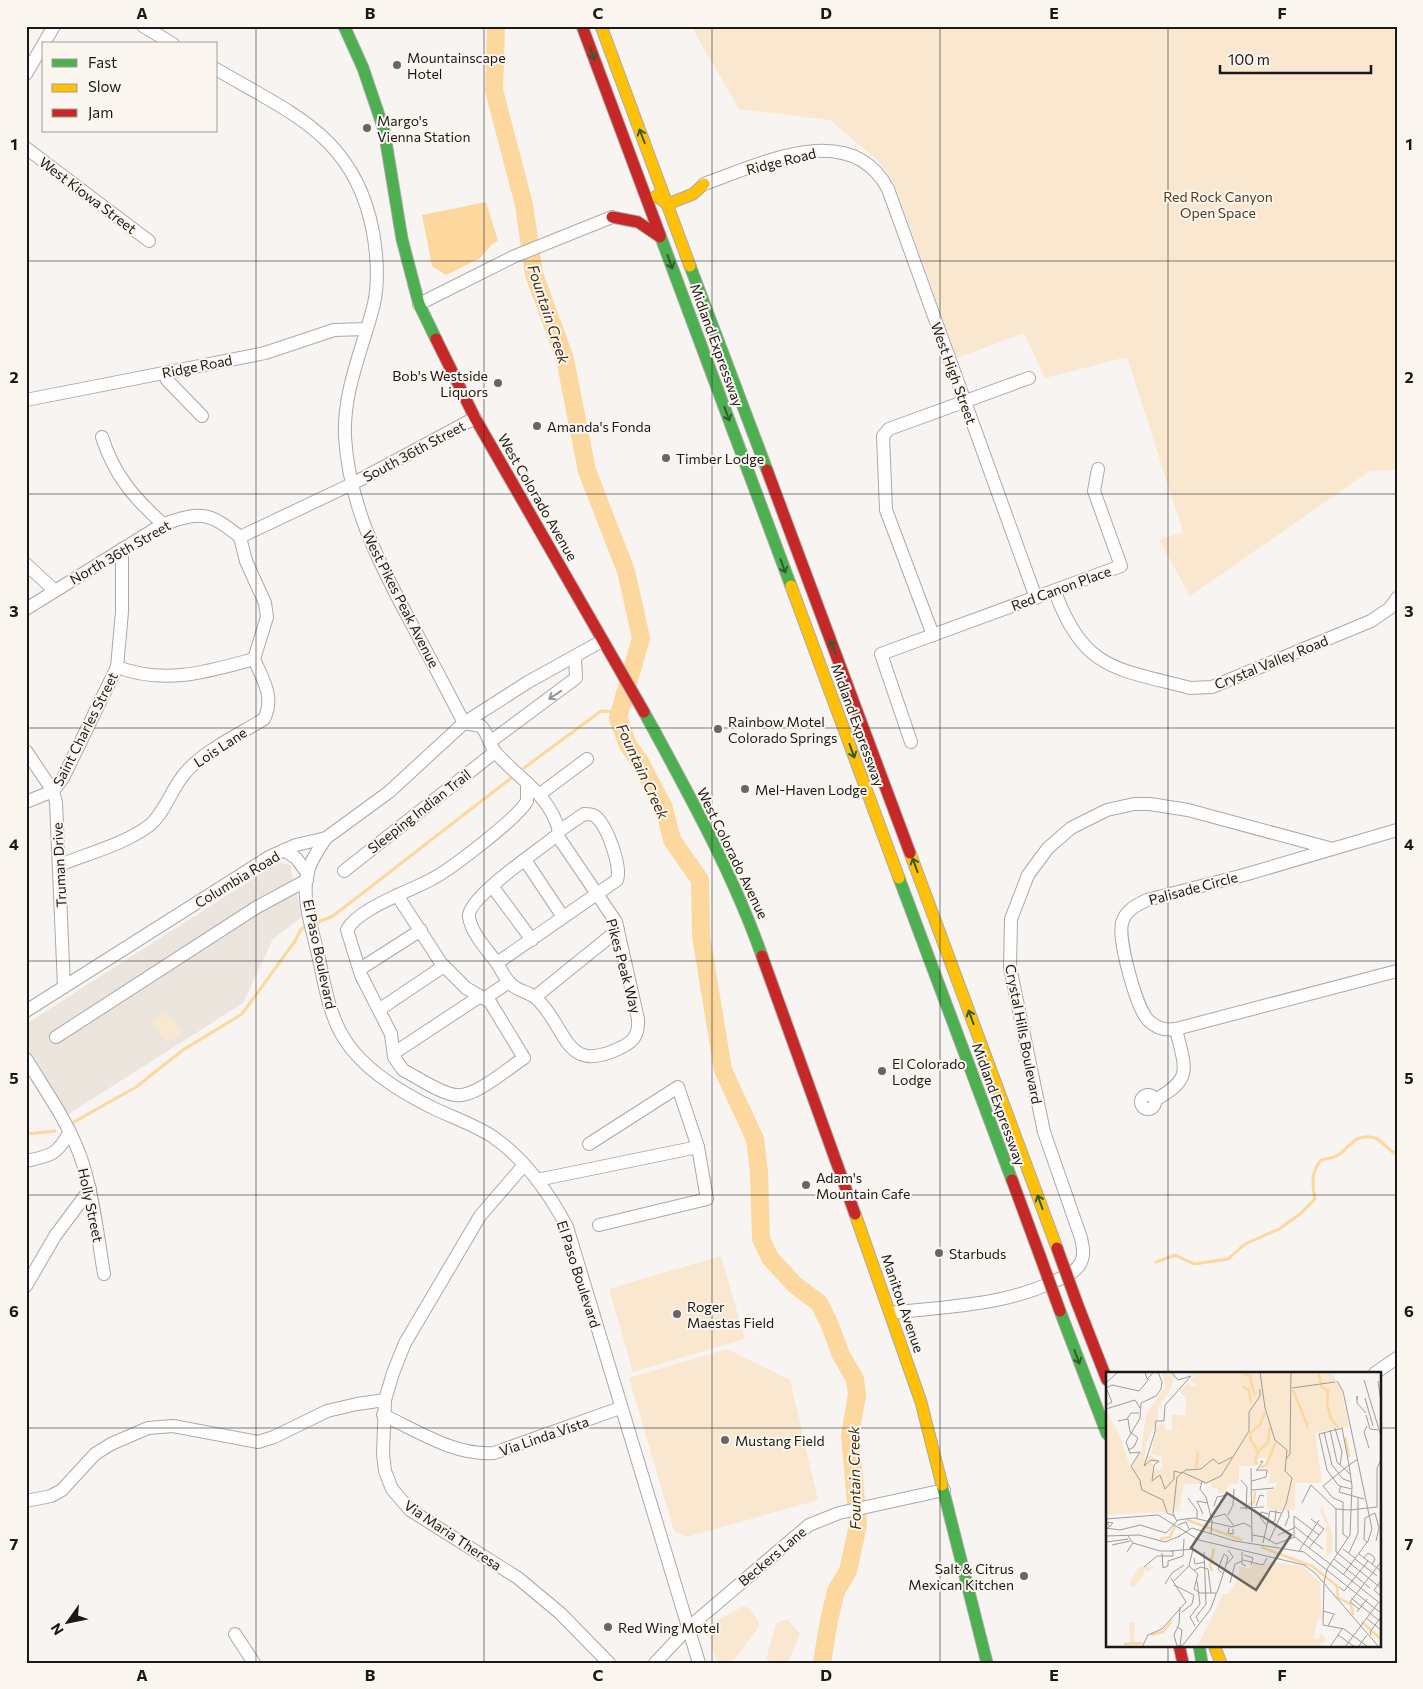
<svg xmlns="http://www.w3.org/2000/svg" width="1423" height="1689" font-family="Commissioner,sans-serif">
<rect width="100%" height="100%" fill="#f7f4f1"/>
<polygon fill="#ece5dd" points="279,862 290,865 302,917 273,939 243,1003 67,1115 26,1049 26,1024"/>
<g fill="#f9e8cf">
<polygon points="691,26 1397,26 1397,470 1370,471 1190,596 1159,540 1183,532 1127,357 1045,378 1024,333 957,358 896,188 888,173 876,159 830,120 739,109"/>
<polygon points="167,1013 182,1033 167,1043 152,1022"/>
<polygon points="721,1256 745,1339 633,1372 609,1289"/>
<polygon points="727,1349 790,1380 818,1500 687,1537 674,1531 629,1378"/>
<path d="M741,1607H747C767,1626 758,1627 745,1645C740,1652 737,1657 730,1663H718L712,1648L710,1625Z"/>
<path d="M782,1620H788L800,1634L789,1660C782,1666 773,1663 766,1659L776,1624Z"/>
</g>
<polygon fill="#fcd79e" points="486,202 498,241 492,244 480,258 446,275 432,266 422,215"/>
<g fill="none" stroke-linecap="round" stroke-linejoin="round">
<g stroke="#fcd79e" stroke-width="3">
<polyline points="524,768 601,711 619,712"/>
<polyline points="313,924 333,916 511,778"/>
<polyline points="74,1122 136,1087 183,1050 242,1014 295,941 301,929 308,926"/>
<polyline points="26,1134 55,1131"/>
<path d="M1156,1262L1175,1255L1194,1264L1228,1259L1245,1244L1279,1229L1300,1214L1315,1199C1312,1184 1311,1172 1321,1160C1327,1158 1332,1159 1338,1155C1350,1147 1356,1132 1375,1138C1383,1141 1388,1151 1397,1154"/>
</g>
<polyline stroke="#fcd79e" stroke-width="18" points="496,26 494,90 524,205 534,274 565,359 587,471 626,571 641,638 618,718 628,745 640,762 664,808 672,840 700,880 701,936 723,1070 755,1139 759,1172 761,1239 770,1258 795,1285 819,1303 829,1323 841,1355 855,1379 857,1395 850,1435 858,1525 848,1571 836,1591 829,1620 822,1663"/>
<g stroke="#acaaa8" stroke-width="14">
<g id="street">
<polyline points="143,26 173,44"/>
<path d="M216,69C292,114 355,136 373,232C377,255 379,280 374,304C363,348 343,390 345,437C349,504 378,561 409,619C428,654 446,688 464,723"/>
<polyline points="26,74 54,26"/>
<polyline points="26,148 149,241"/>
<path d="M704,184C761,164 850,118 888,189L1036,598"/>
<polyline points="419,304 515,256 612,217"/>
<polyline points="164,373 167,380 202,416"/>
<polyline points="26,400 265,353 334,330 366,329"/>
<path d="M102,437C114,475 134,498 163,524"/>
<polyline points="240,537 246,561 265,603 267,617 254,659"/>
<polyline points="26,564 55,591"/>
<path d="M1055,592C1085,671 1115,668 1190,688L1212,687L1371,621L1390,608L1397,598"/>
<path d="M26,609L163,524C202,511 209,512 240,537L352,484L475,418"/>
<polyline points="933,635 886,510 883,436 889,429 1029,378"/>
<path d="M117,667C166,685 206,672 254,659"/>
<path d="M464,723L481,726C488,733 489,745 496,753C519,779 550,795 559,831"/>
<polyline points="490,742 576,678 575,657"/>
<polyline points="911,742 881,654 1121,566 1094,491 1098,469"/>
<polyline points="26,751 53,791 56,802 64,987"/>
<polyline points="540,794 587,759"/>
<polyline points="26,802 53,791 63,778 117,667 122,612 122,549"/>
<path d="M584,814C588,814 592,814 595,816C607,825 622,867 617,880L497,963C488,951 471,933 469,917C466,898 541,849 557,835L559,831Z"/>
<path d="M1397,830L1244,875L1147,900C1136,905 1125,911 1122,923C1118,940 1136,1007 1148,1020C1156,1028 1165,1031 1176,1029L1397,971"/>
<path d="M326,838C320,847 313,857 309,868C300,893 311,925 317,950C324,980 328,1014 345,1040C365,1071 402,1093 435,1109C454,1118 475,1125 493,1137C525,1159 549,1193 567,1227L699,1663"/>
<polyline points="284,850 296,858 308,874"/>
<polyline points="525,860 563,917"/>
<path d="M60,865C89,853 125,844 150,825C166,811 172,787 186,772C205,750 240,734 264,719C275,697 263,680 254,659"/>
<polyline points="344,871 495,752"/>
<polyline points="492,886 532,940"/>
<path d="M397,895L441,963L466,988L490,1002L524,1058C508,1068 475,1098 456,1095C441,1094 417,1077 403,1070L394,1057L391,1034L361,975L347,930C358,908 411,891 432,879C451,869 518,818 527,801V783"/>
<path d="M497,963C501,970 506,980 512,985C520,992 531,992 538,1000C568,1030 565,1075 620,1048C634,1042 639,1034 638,1019L616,922L557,835"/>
<polyline points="360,969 421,930"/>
<polyline points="535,997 618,930"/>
<polyline points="485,998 509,982"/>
<polyline points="380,1009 444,966"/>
<polyline points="26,1011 269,857 296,845 326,838 389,792 464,723 528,682 602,641"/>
<polyline points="56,1037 257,907 307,880"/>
<polyline points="394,1053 479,997"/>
<path d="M26,1059C47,1093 71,1126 83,1164C94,1200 98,1238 104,1274"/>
<circle cx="1148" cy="1102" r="7"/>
<path d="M1155,1100C1194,1078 1185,1069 1176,1029"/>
<polyline points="589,1144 678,1087 698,1147 707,1199 599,1225"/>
<path d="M26,1161C50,1156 57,1155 69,1133"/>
<polyline points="524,1165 480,1216 405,1343 393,1373 385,1400 383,1454 385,1471 392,1489 410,1510 518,1578 560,1613 609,1663"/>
<polyline points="537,1180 698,1147"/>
<polyline points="26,1286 55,1236 90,1189"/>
<path d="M891,1313C948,1306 1002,1306 1055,1281C1064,1277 1075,1273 1080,1264C1085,1256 1083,1247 1081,1238L1044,1132L1010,967L1011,919L1028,875L1048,848L1071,828L1107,810L1134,804H1150L1188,810L1329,848"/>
<polyline points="1375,1373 1397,1358"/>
<path d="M383,1415C418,1431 455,1456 494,1453L620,1408"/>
<polyline points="26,1501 51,1496 62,1490 95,1454 111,1444 148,1428 173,1426 258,1442 274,1437 327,1411 357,1404 385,1400"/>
<polyline points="235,1634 254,1663"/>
<polyline points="655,1663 688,1628 809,1525 839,1513 944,1490"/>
</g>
</g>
<g stroke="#acaaa8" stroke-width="13">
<g id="fast">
<polyline points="344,26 363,68 384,130 402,239 419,304 436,339"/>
<polyline points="660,235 791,586"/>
<polyline points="690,266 767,470"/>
<path d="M644,712C687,791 732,871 762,956"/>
<polyline points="899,878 1012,1180"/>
<polyline points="1060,1311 1107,1434"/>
<polyline points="942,1485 987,1663"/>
<polyline points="1199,1645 1202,1663"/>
</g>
</g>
<g stroke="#acaaa8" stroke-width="13">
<g id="slow">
<polyline points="601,26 690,266"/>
<polyline points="656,196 668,204 693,194 704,184"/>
<polyline points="791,586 899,878"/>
<polyline points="910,853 1057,1248"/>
<polyline points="855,1214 921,1402 942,1485"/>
<polyline points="1214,1645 1221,1663"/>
</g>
</g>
<g stroke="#acaaa8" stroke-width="13">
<g id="jam">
<polyline points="582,26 660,235"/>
<polyline points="612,217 638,222 660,237"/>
<polyline points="436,339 475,418 644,712"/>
<polyline points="767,470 910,853"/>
<polyline points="762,956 855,1214"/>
<polyline points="1012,1180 1040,1256"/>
<polyline points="1077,1303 1107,1380"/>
<polyline points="1179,1645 1183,1663"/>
</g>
</g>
<use href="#street" stroke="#fefdfd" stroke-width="12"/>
<use href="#fast" stroke="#4caf50" stroke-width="11"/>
<use href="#slow" stroke="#ffc107" stroke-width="11"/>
<use href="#jam" stroke="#c62828" stroke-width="11"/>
<g stroke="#b4a994" stroke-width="13" stroke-linecap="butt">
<g id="jam-bridge">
<polyline points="1057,1248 1077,1303"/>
<polyline points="1040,1256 1060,1311"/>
</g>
</g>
<use href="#jam-bridge" stroke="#c62828" stroke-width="11"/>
</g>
<defs><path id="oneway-shaft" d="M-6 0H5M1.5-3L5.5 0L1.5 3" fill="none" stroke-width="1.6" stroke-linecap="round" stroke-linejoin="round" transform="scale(1.25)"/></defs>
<g stroke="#315c31">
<use href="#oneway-shaft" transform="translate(592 53) rotate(70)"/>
<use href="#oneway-shaft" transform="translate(642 136) rotate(-111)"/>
<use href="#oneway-shaft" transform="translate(670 262) rotate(70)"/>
<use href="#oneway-shaft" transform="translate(727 414) rotate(70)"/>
<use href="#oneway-shaft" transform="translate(783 566) rotate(70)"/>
<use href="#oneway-shaft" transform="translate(833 647) rotate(-111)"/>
<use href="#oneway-shaft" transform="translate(852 751) rotate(70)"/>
<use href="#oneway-shaft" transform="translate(915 865) rotate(-110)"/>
<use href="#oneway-shaft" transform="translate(971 1017) rotate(-110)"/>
<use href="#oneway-shaft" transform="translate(1040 1202) rotate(-110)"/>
<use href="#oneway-shaft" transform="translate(1077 1357) rotate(69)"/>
</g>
<use stroke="#989696" href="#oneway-shaft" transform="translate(555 695) rotate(147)"/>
<path fill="none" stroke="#1b1917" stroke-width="1" stroke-opacity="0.55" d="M256,26V1663M484,26V1663M712,26V1663M940,26V1663M1168,26V1373M26,261H1397M26,494H1397M26,728H1397M26,961H1397M26,1195H1397M26,1428H1107M1379,1428H1397M1168,1645V1663"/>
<g fill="#686663" stroke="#faf5ee" stroke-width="2">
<circle cx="397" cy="65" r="5"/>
<circle cx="367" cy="128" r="5"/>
<circle cx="498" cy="383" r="5"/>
<circle cx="537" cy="426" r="5"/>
<circle cx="666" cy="458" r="5"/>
<circle cx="718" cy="729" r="5"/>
<circle cx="745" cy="789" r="5"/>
<circle cx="882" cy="1071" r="5"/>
<circle cx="806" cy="1185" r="5"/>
<circle cx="939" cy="1253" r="5"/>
<circle cx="677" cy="1314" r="5"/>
<circle cx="725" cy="1440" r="5"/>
<circle cx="1024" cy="1576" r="5"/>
<circle cx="608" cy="1627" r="5"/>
</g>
<g text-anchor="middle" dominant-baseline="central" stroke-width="4" stroke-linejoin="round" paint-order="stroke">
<g font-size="14" fill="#1b1917" stroke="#faf5ee" text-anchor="start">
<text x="407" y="57">Mountainscape<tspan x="407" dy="16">Hotel</tspan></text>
<text x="377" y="120">Margo's<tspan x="377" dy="16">Vienna Station</tspan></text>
<text x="488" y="375" text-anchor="end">Bob's Westside<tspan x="488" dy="16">Liquors</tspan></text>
<text x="547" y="426">Amanda's Fonda</text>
<text x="676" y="458">Timber Lodge</text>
<text x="728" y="721">Rainbow Motel<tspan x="728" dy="16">Colorado Springs</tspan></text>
<text x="755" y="789">Mel-Haven Lodge</text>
<text x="892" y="1063">El Colorado<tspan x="892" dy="16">Lodge</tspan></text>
<text x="816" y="1177">Adam's<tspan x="816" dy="16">Mountain Cafe</tspan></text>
<text x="949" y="1253">Starbuds</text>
<text x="687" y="1306">Roger<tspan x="687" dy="16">Maestas Field</tspan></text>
<text x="735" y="1440">Mustang Field</text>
<text x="1014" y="1568" text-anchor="end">Salt &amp; Citrus<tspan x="1014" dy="16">Mexican Kitchen</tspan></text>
<text x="618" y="1627">Red Wing Motel</text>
</g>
<g font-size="14" fill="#1b1917" stroke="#faf5ee">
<text transform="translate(781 161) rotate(-14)">Ridge Road</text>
<text transform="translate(88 195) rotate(37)">West Kiowa Street</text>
<text transform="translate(717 345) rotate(70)">Midland Expressway</text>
<text transform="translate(197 366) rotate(-11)">Ridge Road</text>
<text transform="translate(954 373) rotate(70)">West High Street</text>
<text transform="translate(414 451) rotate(-28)">South 36th Street</text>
<text transform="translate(538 497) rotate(60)">West Colorado Avenue</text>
<text transform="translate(120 552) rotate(-30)">North 36th Street</text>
<text transform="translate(1061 588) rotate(-20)">Red Canon Place</text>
<text transform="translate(401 599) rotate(63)">West Pikes Peak Avenue</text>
<text transform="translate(1271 662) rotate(-22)">Crystal Valley Road</text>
<text transform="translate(858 725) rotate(70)">Midland Expressway</text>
<text transform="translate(85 729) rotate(-63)">Saint Charles Street</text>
<text transform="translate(220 747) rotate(-33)">Lois Lane</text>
<text transform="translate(419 811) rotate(-38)">Sleeping Indian Trail</text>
<text transform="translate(733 853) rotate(64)">West Colorado Avenue</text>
<text transform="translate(59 865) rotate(-93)">Truman Drive</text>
<text transform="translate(237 879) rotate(-31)">Columbia Road</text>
<text transform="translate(1193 888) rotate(-15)">Palisade Circle</text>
<text transform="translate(320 954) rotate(78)">El Paso Boulevard</text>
<text transform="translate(624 966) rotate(75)">Pikes Peak Way</text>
<text transform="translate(1024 1034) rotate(79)">Crystal Hills Boulevard</text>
<text transform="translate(999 1104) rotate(70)">Midland Expressway</text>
<text transform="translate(91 1205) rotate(78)">Holly Street</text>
<text transform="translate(579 1274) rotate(72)">El Paso Boulevard</text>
<text transform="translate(903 1303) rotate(71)">Manitou Avenue</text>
<text transform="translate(544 1436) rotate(-19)">Via Linda Vista</text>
<text transform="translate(453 1535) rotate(34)">Via Maria Theresa</text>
<text transform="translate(772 1556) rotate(-40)">Beckers Lane</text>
</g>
<g font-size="14" fill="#513c1a" stroke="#faf5ee">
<text x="1218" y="196">Red Rock Canyon<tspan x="1218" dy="16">Open Space</tspan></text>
</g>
<g font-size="15" font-style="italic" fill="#432e0b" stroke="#faf5ee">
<text transform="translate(549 314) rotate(72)">Fountain Creek</text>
<text transform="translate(643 771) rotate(65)">Fountain Creek</text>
<text transform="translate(854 1478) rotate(-91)">Fountain Creek</text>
</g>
</g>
<g transform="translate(1106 1372)">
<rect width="275" height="275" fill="#f7f4f1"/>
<path d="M56,0H70L63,21L55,30L56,39L52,32V48L41,69L38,88L42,82L54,89L55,91L45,90L49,97H56V85L45,82L51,53L57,51L60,58H66V43H80V27L73,19L81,11L88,15L91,13L84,8L88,5L85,0H225L235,16L243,54L209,61L216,111H189V138H161V118L169,117L171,110L161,112L165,102L161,101V86H152L151,94H133V112H123L119,121H112V116H106L105,112H78L73,137L78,139L0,143V39L14,64L24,95L35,79L40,42L59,15ZM216,132L227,165L226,180L220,184L221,161L218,159L221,154L214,139ZM163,189L196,194L214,210L216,248L212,247L207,266L213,267L215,261L220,268L211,275H91L117,222H123L133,204V194L143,197L148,191L156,193ZM49,194L40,201L39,196L37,204L27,216L23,212L33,195ZM23,250H29L28,268L35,275L24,270Z" fill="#f9e8cf"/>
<path fill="none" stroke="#fcd79e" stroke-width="2.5" d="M136,0L144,5L149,24M212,0L216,15L222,19L221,32L225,47L232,55M137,15L143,18L145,31M187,18L202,55M239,65L243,85M145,69L144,61L154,53L159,40M146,69L152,80L149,90L152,92M152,80L162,70L164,55M90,96L92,80M154,96L160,93L170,70M142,133L148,130L149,119M81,148L136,168M54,167L64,165L69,154M155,175L206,194L231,214L232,226L245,232L247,243M106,199L104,194L108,176M256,250L275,267M45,263L57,260L65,250M18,272L36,271"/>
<path fill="none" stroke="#9f9c9a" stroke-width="1" d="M39,0L41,7L48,0M65,0L72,8L85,4L59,33L58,49H50L49,60L38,94L45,88L53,89L48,93L46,109L54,103L59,117L68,107V99L76,101M154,0L159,36L169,68L181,78L179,99L186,106L180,132L163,169M258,8L275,64M231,9L237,19L266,157L262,169L237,203M272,9L275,30M0,11L12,0M0,16L6,13L33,19L43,7M0,16L6,30L0,33M186,16L229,10M259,26L267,54M251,28V24V31L260,41M0,37L29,28L34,36M260,43L264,57L272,58M21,47L25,41H33M12,49L22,47L24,60L32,66L28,75L22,78M261,54L258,60L263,76M229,56L236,80L234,93M236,56L243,93L217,114L227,126L237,130V162L242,166M224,58L231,90L244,102M218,60L226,93L237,107L246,110M213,62L221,98L233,114L246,117M213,62L237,56M180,87L184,82L185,0M145,96L146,170M150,99L157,89L154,90M76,100L100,111L115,104L143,59V40L154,24V17M135,108L141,115L140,138M96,109L94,117L100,125L106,149L105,162M146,109L160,105L161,98H151M34,110L36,118L57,128L61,141L68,144M35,110L25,94L34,80L24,81L20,70L34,46L35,31L50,24L55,17L56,10L52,0M235,114L233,120L258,127M146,118L168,116M82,126L91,138V146M196,131L205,113L230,137L244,138M108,134L111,125L121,123M150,134L154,123L158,124M134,136L158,135M230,137V180L275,216M244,138L271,135V96L275,88M97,142L91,129L102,131M122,143L127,133L128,117M188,144L213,163M105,146L119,142L128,154M0,147L52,143L93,168L198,193L209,201L273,275M71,149L67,142L71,105L80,98L95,97L107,87L113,92L126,85M161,151L169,149L170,138M72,153L80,150L83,157M161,154L154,145L155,140L163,142M179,154L183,144L182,138M188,154L217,177M0,156L14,158L34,153L60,161L72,148L88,146L126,155L138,151L145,155M123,156L122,161L127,162V157M1,157L7,151L1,150L3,154M146,163L158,165L170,172L189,165L237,202M172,163L188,156M0,164L33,163L59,170L74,164M72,165L86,156L129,169L198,180L275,241M188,165V144M1,170L22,167M27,171L54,179H67V184H51L38,195M157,171L164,139L175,141M261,171L258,167L259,146L269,141L273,156L270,169M6,173L24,169M203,176L218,157L205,147M237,177L249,186M65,179L87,177L83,194L67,210M193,179L213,148M21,180L27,171L22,164M136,180V192L140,194M56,181L57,196L62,194V189L77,184L78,167M243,181L252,161V126M253,182L275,199M138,183L147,186L145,193M88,186L89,192L99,190M258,186L262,181L266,183L269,187L266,192M228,187L264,216M249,187L271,204M137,188L157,193L161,186M120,193L127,185L122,178M83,194L92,202L88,217L94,221H110M88,198L95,195L102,197L105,221M237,202L275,232M275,209L268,218L275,224M124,211L129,192L136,189M218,211L221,197L244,163L246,114L243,93L252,87M59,212L66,201L78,193M218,212L217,253L238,257L262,275M68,213L88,223L86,232L76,240M233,215L238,219L262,189M245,226L275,250M74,235L73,252L68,263L71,274L77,273L104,238L108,228L110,222L112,218L120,193L122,185L118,182L112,197L117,202M253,237L244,230L275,190M217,239L228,242L222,254M251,240L261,227M260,246L275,258M93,250L90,245L100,232L98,180M89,254L84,245L94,232L91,209M71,255L76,258L74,274M232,263L249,275M265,263L264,260L275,245M36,275L42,263L56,257L80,230L65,206M224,275L236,257M239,275L272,231M252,275L261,263"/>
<path fill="#686663" fill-opacity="0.15" stroke="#686663" stroke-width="2.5" d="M121,121L185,163L150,218L85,176Z"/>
<rect width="275" height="275" fill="none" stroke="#1b1917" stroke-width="2.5"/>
</g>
<rect width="1423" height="1689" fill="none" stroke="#faf5ee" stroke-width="55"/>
<rect x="42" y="42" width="175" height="90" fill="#faf5ee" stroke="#a19d98"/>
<rect x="52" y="59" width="25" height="8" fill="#4caf50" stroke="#a19d98"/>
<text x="88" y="68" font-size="15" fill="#1b1917">Fast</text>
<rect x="52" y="84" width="25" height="8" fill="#ffc107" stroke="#a19d98"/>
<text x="88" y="92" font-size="15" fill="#1b1917">Slow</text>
<rect x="52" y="109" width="25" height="8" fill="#c62828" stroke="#a19d98"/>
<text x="88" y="118" font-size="15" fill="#1b1917">Jam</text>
<g transform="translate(68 1622) rotate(237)" stroke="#faf5ee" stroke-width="4" paint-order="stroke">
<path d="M0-4L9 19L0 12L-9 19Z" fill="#1b1917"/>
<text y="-8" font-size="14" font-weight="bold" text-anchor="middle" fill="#1b1917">N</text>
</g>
<path d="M1220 65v8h151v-8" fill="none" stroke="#1b1917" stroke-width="2.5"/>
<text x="1228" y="65" font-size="15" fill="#1b1917" stroke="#faf5ee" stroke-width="4" paint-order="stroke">100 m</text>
<rect x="28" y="28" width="1368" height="1634" fill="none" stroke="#1b1917" stroke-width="2"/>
<g font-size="16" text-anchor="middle" font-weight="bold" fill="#1b1917">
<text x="142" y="19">A</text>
<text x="370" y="19">B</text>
<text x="598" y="19">C</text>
<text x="826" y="19">D</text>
<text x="1054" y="19">E</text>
<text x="1282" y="19">F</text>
<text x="14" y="150">1</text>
<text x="1409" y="150">1</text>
<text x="14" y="383">2</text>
<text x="1409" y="383">2</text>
<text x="14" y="617">3</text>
<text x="1409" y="617">3</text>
<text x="14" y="850">4</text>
<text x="1409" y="850">4</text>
<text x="14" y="1084">5</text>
<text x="1409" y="1084">5</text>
<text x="14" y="1317">6</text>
<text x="1409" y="1317">6</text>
<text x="14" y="1550">7</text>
<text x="1409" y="1550">7</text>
<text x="142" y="1681">A</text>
<text x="370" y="1681">B</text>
<text x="598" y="1681">C</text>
<text x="826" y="1681">D</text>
<text x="1054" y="1681">E</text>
<text x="1282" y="1681">F</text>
</g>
</svg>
